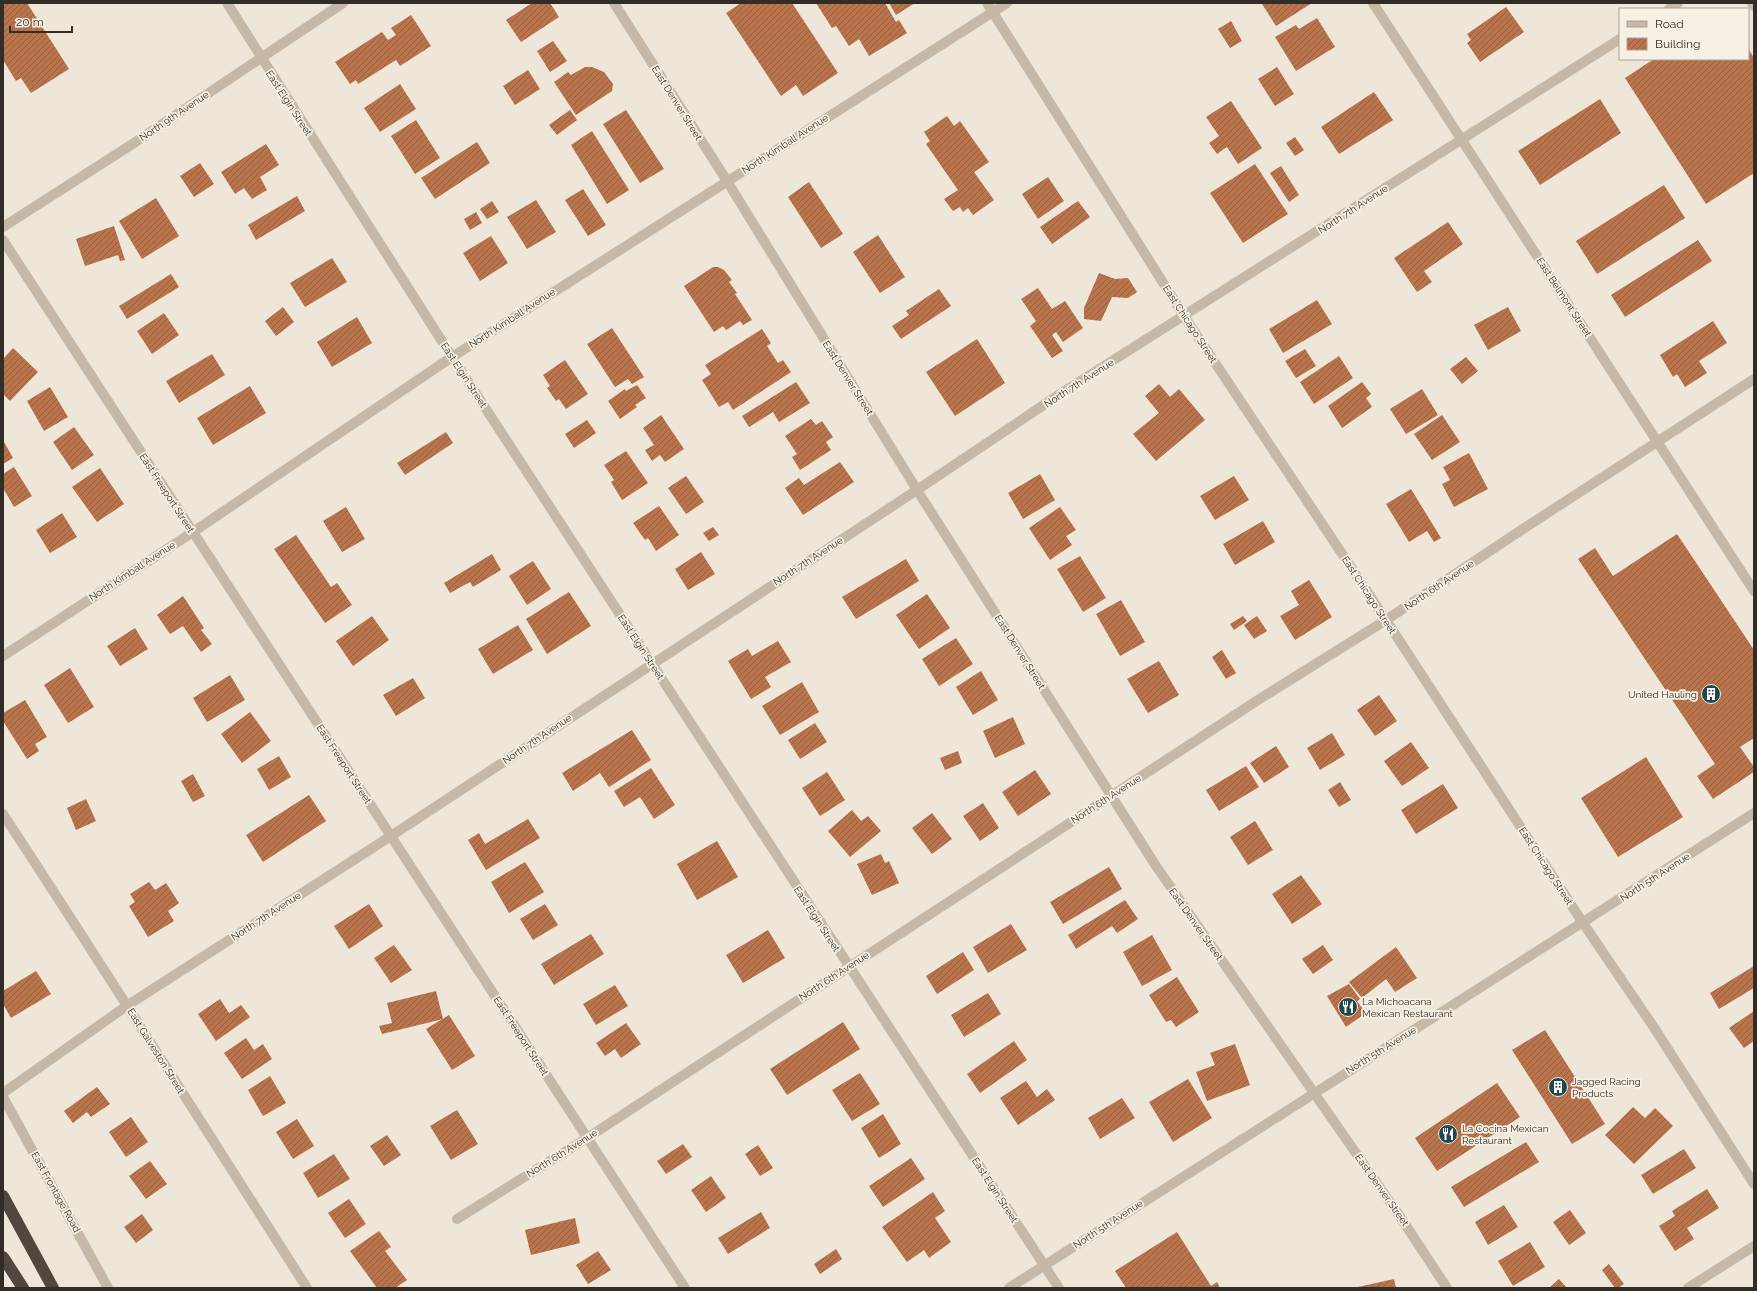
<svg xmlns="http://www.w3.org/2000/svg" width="1757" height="1291" font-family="Raleway,sans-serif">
<defs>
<pattern id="building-hatch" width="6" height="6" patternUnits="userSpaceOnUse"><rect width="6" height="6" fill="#b9744c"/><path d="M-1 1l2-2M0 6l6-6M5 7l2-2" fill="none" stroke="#975f3f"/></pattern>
</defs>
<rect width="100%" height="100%" fill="#eee7d9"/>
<g fill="url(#building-hatch)">
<polygon points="3,3 27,3 69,69 31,93 21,78 16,81 3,60"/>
<polygon points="532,3 550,3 559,17 521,42 506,20"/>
<polygon points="741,3 792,3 838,73 803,96 796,85 781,96 726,13"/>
<polygon points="816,3 885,3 896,22 899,20 907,33 869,56 859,39 849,46 836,26 832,28"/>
<polygon points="889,3 915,3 896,15"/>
<polygon points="1263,3 1312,3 1276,26 1262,4"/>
<polygon points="1506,7 1524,32 1480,62 1467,43 1471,40 1467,34"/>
<polygon points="411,15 431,46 400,66 396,60 358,84 356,80 350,84 335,62 382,32 388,40 396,35 391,28"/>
<polygon points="1317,18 1335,47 1296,71 1275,37 1296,25 1299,29"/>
<polygon points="1231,21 1242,41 1230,48 1218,29"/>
<polygon points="553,41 567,61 550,72 537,51"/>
<polygon points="1748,48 1754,58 1754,173 1706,204 1625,78 1654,59 1748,59"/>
<polygon points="585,67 592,67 604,72 613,84 612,91 576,115 554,82 568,72 571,75"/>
<polygon points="1277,67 1294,94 1275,106 1258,79"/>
<polygon points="528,70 540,89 515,105 503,86"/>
<polygon points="400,84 416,109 380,132 364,108"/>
<polygon points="1374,92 1393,120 1339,154 1321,127"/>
<polygon points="1600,99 1621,133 1540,185 1518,151"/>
<polygon points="1231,101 1262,148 1238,164 1227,147 1217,154 1209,143 1219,136 1206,117"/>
<polygon points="570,110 577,120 557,135 549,125"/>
<polygon points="626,110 664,169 640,183 603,124"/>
<polygon points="947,116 954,126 960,121 989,162 974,172 994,200 973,215 968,208 963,212 960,207 953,211 944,199 958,190 926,144 930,141 924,132"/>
<polygon points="416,120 440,158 415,174 391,136"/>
<polygon points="592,131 629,190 607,204 571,145"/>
<polygon points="1295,137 1304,150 1295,156 1286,143"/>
<polygon points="477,142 490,163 435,199 421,178"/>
<polygon points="266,144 279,165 260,177 267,190 252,199 244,188 235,194 221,172"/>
<polygon points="200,163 214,184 194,197 180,176"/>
<polygon points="1255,164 1288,214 1243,243 1210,193"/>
<polygon points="1281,166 1299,195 1289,202 1270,173"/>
<polygon points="1048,177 1064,201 1038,219 1022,194"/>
<polygon points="809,182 843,234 821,248 788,197"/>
<polygon points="1664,185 1685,218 1597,274 1576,241"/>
<polygon points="583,189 606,225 588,236 565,200"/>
<polygon points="297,196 305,211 256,240 248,225"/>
<polygon points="156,198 179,236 142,259 119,221"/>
<polygon points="536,200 556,232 527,249 507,217"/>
<polygon points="492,201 499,212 487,219 480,209"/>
<polygon points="1078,201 1090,217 1052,244 1040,227"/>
<polygon points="476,212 482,223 470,230 464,219"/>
<polygon points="1448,222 1463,244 1424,271 1432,282 1417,292 1394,258"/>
<polygon points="114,226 125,260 120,261 118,255 85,266 76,239"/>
<polygon points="878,235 905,277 880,293 853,252"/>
<polygon points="491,236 508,263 480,281 463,253"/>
<polygon points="1698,240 1712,261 1625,317 1611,295"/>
<polygon points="332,258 347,282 305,307 290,283"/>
<polygon points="713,267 718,267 724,270 732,280 729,282 737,293 735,294 752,320 743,325 740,321 726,330 723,326 714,332 684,286"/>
<polygon points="1099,273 1115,279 1128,278 1137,292 1128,298 1112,297 1101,321 1084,319 1084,308"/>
<polygon points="171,274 179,287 127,319 119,306"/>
<polygon points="1038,288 1052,309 1065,301 1083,328 1063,342 1056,332 1052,335 1063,351 1052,358 1030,326 1036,321 1021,299"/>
<polygon points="939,289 951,306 901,339 892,326 909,315 906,311"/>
<polygon points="1317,300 1332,324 1283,353 1269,329"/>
<polygon points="283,307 294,322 276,336 265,321"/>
<polygon points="1508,307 1521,331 1488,350 1474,325"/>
<polygon points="164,313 179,335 152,354 137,331"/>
<polygon points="357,317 372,343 332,367 317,342"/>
<polygon points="1713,321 1727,343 1699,361 1707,373 1685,387 1677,374 1673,377 1660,355"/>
<polygon points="612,328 644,377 632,384 628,379 615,387 587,344"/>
<polygon points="762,329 771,343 767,346 778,363 783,360 791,372 733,410 728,402 719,407 702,380 711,374 705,365"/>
<polygon points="977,339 1005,383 955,416 926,372"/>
<polygon points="13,348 38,372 10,401 3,394 3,359"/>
<polygon points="1305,349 1316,366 1296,378 1285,361"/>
<polygon points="212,354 225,375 179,403 166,381"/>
<polygon points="1339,356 1353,378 1314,404 1300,382"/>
<polygon points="1466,357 1478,371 1462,384 1450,369"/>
<polygon points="565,360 588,394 566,409 559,399 556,401 547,388 550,386 543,375"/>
<polygon points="796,382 810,403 779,422 773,412 749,427 742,416"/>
<polygon points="1362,382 1371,394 1366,398 1372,407 1342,428 1328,406"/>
<polygon points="1159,384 1170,397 1179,389 1205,420 1156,461 1133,434 1159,413 1145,396"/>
<polygon points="637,385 646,398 635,405 637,407 620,419 608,401 625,389 626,391"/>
<polygon points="250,386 266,413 213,445 197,418"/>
<polygon points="50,387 68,417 44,431 27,401"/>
<polygon points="1422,389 1438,415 1406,434 1390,409"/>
<polygon points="661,415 684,449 665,462 660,455 652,461 645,450 654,445 643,428"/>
<polygon points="1442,415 1460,442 1432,460 1414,434"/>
<polygon points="811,419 816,425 822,421 833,437 826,442 831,450 800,470 792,457 797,454 785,436"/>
<polygon points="587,420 596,433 574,448 565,434"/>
<polygon points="74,427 94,455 72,470 53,442"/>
<polygon points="446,432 453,443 405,475 397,463"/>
<polygon points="3,440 13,458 3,464"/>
<polygon points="626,451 648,483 622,500 611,482 614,480 604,465"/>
<polygon points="1469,453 1488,489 1454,507 1442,484 1450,480 1443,467"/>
<polygon points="840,462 854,482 803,515 785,488 799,478 804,485"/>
<polygon points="14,467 32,496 14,507 3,488 3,474"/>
<polygon points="100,468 124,504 97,522 72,487"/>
<polygon points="1040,474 1055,500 1023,519 1008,493"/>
<polygon points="686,476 704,502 686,514 668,488"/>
<polygon points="1234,476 1249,500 1215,520 1200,496"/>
<polygon points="1411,489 1441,538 1434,542 1427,531 1409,542 1386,504"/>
<polygon points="659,506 679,535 656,551 648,538 645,540 633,523"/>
<polygon points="346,507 365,539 342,552 323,521"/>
<polygon points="1060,507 1076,530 1066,536 1072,545 1050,560 1029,528"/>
<polygon points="62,513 77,537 50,553 36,530"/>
<polygon points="1263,521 1275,542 1235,565 1223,544"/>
<polygon points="713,527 719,535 709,541 703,533"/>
<polygon points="1677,534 1754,650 1754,738 1740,747 1754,767 1754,772 1713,799 1697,776 1715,764 1578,559 1595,548 1613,576"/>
<polygon points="296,535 331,587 337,583 352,605 325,623 274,549"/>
<polygon points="701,552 715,574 688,590 675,569"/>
<polygon points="492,554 501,570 473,587 470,582 450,593 444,583"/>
<polygon points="1080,556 1106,598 1083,612 1057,569"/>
<polygon points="906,559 919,581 856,619 842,597"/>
<polygon points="533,561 551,589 527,605 509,576"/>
<polygon points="1309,580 1332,617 1295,640 1280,616 1299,605 1291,591"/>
<polygon points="569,592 591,626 547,654 526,619"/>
<polygon points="927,594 950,628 919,649 896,615"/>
<polygon points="183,596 204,628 201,630 212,644 201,652 183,626 170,634 157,615"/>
<polygon points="1121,600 1145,642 1120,656 1096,614"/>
<polygon points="372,616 389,640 353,666 336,641"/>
<polygon points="1243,616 1247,621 1234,630 1230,624"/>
<polygon points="1257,616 1267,631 1254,639 1244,625"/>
<polygon points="518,625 533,650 493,674 478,649"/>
<polygon points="135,628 148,649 120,666 107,646"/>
<polygon points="956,638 973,664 939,686 922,659"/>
<polygon points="778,641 791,662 765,677 771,687 751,699 728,661 748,649 752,656"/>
<polygon points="1222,650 1236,673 1226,679 1212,657"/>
<polygon points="1159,661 1179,695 1148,713 1127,679"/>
<polygon points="70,668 94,707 68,723 44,685"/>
<polygon points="981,671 998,700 973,715 956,687"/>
<polygon points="230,675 245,700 207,722 193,698"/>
<polygon points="413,678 425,698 396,716 383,695"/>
<polygon points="802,682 819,712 780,735 762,706"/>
<polygon points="1379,695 1397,721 1375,736 1357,710"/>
<polygon points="25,700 47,737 35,744 39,751 27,759 3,721 3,713"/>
<polygon points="250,712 271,741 242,763 221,734"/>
<polygon points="1013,717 1025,744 995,758 983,731"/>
<polygon points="815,723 827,742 800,759 788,740"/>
<polygon points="632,730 651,760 609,787 600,773 573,791 562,773"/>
<polygon points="1332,733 1345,755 1320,770 1307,748"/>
<polygon points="1411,742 1429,768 1402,786 1384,761"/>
<polygon points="1276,746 1289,767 1264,783 1250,763"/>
<polygon points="958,751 962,763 945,770 940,758"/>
<polygon points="279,756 291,777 269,790 257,769"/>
<polygon points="1646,757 1683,817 1618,857 1581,798"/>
<polygon points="1246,766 1259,787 1219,811 1206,790"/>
<polygon points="651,768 675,805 654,819 640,797 624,807 614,791"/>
<polygon points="1035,770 1051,794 1018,816 1002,792"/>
<polygon points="827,772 845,800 820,816 802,788"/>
<polygon points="193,774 205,796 193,802 181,781"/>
<polygon points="1340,782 1351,800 1339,807 1328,790"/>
<polygon points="1443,784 1458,808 1416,834 1401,810"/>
<polygon points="309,795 326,821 263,862 246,835"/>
<polygon points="86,799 96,821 76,830 67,808"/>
<polygon points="983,803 999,828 980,841 963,816"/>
<polygon points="852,810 861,821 868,816 881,831 850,857 828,831"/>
<polygon points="932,813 952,839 932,854 912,828"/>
<polygon points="528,819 540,838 486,870 468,840 479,833 485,844"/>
<polygon points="1255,821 1273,850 1248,865 1230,837"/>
<polygon points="717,841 738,877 697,900 677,864"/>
<polygon points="881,854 885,863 889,861 899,883 872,895 857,864"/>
<polygon points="525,862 544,892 509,913 491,882"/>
<polygon points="1109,867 1122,889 1063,924 1050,902"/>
<polygon points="1301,875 1322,904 1292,924 1272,894"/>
<polygon points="149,882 155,890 166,883 179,903 168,911 174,921 148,937 129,906 135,902 130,894"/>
<polygon points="1125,900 1138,919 1117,933 1112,926 1076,949 1068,935"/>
<polygon points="369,904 383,926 349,949 334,926"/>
<polygon points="545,904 558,925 533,940 520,919"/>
<polygon points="1011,924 1027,950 988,973 973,947"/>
<polygon points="768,930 785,958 743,983 726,955"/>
<polygon points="591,934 604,954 554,985 541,964"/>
<polygon points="1152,935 1172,970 1142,986 1123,952"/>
<polygon points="394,945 412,970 391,983 374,958"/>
<polygon points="1323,945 1333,960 1313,974 1302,959"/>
<polygon points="1396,947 1417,978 1395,992 1386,979 1362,998 1349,982"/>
<polygon points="963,952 974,970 937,994 926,976"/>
<polygon points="1754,966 1754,988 1719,1009 1710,993"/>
<polygon points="36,971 51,994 11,1018 3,1004 3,991"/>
<polygon points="1177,977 1199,1012 1176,1027 1171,1020 1166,1022 1149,995"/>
<polygon points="1349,984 1360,999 1357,1001 1366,1013 1346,1027 1327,996"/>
<polygon points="615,985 628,1006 596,1025 583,1004"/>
<polygon points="436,991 443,1019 382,1034 379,1026 392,1023 387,1003"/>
<polygon points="988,993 1001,1014 964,1037 951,1015"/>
<polygon points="220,999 229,1013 241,1005 250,1017 216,1041 198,1014"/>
<polygon points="1754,1011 1754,1041 1744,1048 1729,1028"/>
<polygon points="449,1015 475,1056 452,1070 426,1029"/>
<polygon points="843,1022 860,1049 787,1095 770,1069"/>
<polygon points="626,1023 641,1044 621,1058 615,1049 605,1056 596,1043"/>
<polygon points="1545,1030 1605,1124 1572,1144 1512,1050"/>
<polygon points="246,1038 254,1050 263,1044 272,1059 242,1079 224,1053"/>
<polygon points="1014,1041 1027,1060 980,1093 967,1074"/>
<polygon points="1235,1044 1250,1085 1207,1101 1196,1072 1215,1065 1210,1053"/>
<polygon points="860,1073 880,1104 852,1121 832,1090"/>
<polygon points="270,1076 286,1103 263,1116 248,1090"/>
<polygon points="1188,1079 1212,1118 1173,1142 1149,1102"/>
<polygon points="1026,1081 1037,1097 1047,1089 1055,1100 1018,1125 1000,1098"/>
<polygon points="1497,1083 1520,1117 1437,1171 1415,1138"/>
<polygon points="97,1087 110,1104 91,1117 87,1112 73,1123 64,1111"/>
<polygon points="1122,1098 1135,1118 1100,1139 1088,1118"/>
<polygon points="1633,1107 1645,1118 1655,1108 1673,1126 1634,1164 1605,1135"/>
<polygon points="457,1110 478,1144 451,1160 430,1126"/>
<polygon points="883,1114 901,1144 879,1158 861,1128"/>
<polygon points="131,1117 148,1142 126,1157 109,1132"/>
<polygon points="297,1119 314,1146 293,1159 276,1132"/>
<polygon points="387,1135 401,1155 384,1166 370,1146"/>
<polygon points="1526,1142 1539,1162 1464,1207 1451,1187"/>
<polygon points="683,1144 692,1157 666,1174 657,1161"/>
<polygon points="758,1145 773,1168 760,1176 745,1154"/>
<polygon points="1684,1149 1696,1168 1653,1194 1641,1175"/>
<polygon points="334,1154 350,1179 318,1198 303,1173"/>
<polygon points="911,1158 925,1179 883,1207 869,1186"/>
<polygon points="150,1161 167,1184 146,1199 129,1176"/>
<polygon points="711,1176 726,1198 706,1212 691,1190"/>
<polygon points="1707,1189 1719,1208 1687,1228 1694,1239 1675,1251 1659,1226 1675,1216 1672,1211"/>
<polygon points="933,1192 945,1211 935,1218 951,1242 929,1258 924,1250 907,1262 882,1227"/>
<polygon points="349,1199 366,1224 345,1238 328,1213"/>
<polygon points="1504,1205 1518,1227 1488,1245 1475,1222"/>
<polygon points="1570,1210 1586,1233 1569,1245 1553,1222"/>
<polygon points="761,1212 770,1228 728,1254 718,1238"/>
<polygon points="142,1214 153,1230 136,1243 124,1227"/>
<polygon points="575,1218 580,1243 531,1255 525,1230"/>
<polygon points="379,1231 391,1247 385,1251 407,1280 395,1288 377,1288 350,1251"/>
<polygon points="1177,1232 1211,1286 1217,1282 1220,1288 1126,1288 1115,1271"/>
<polygon points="1530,1242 1545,1267 1513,1286 1498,1261"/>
<polygon points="836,1249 842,1259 820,1274 814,1264"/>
<polygon points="598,1251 611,1270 588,1284 576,1265"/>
<polygon points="1609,1264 1624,1284 1618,1288 1615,1288 1602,1270"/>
<polygon points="1394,1279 1396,1288 1359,1288 1358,1287"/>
<polygon points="1559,1279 1567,1288 1549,1288"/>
</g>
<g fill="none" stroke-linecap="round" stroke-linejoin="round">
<g stroke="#c5b8a7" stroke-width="10">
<polyline points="227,3 452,357 1059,1288"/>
<polyline points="614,3 727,181 917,490 1156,866 1397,1212 1447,1288"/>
<polyline points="987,3 1184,316 1386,620 1583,923 1655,1029 1754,1184"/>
<polyline points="1373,3 1754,591"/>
<polyline points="1752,3 1754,6"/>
<polyline points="1669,9 1678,3"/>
<polyline points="3,227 134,143 343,3"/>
<polyline points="3,240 685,1288"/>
<polyline points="3,656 193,532 452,357 1007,3"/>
<path d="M3,814C106,971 206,1130 307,1288"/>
<polyline points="3,1093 128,1005 391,836 917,490 1060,394 1620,39"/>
<polyline points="3,1097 108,1288"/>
<polyline points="457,1219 587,1138 1258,700 1386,620 1526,527 1754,379"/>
<polyline points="1009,1288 1754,813"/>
<polyline points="1688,1288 1754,1246"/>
</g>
<g stroke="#52473e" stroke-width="12">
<polyline points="3,1196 53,1288"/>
<polyline points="3,1257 23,1288"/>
</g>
</g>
<defs>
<g id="building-disc" transform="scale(1)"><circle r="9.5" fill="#21464f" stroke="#f7f1e5"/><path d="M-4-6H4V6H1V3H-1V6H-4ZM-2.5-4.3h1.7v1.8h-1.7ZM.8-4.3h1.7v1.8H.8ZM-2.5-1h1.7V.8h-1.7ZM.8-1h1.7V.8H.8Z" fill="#fff"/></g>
<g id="restaurant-disc" transform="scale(1)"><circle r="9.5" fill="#21464f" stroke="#f7f1e5"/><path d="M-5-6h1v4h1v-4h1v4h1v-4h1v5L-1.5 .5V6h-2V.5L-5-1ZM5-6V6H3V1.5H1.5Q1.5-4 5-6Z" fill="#fff"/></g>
</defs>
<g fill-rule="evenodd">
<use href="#building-disc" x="1711" y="694"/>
<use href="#restaurant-disc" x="1348" y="1007"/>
<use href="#building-disc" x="1558" y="1087"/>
<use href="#restaurant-disc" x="1448" y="1134"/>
</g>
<g text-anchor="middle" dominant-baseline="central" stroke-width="3.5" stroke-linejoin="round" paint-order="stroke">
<g font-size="10" fill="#322c27" stroke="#f7f1e5">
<text transform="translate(289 103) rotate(57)">East Elgin Street</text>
<text transform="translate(677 103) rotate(58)">East Denver Street</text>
<text transform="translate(174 116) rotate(-34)">North 9th Avenue</text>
<text transform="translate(785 144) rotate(-33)">North Kimball Avenue</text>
<text transform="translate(1353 209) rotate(-33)">North 7th Avenue</text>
<text transform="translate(1564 297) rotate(57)">East Belmont Street</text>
<text transform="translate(512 318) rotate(-33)">North Kimball Avenue</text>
<text transform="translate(1190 324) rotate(57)">East Chicago Street</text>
<text transform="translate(464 375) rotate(57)">East Elgin Street</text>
<text transform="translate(848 378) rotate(58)">East Denver Street</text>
<text transform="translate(1079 383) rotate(-33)">North 7th Avenue</text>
<text transform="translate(167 493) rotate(57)">East Freeport Street</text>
<text transform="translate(808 561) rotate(-33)">North 7th Avenue</text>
<text transform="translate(132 571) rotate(-33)">North Kimball Avenue</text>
<text transform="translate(1439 585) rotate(-34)">North 6th Avenue</text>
<text transform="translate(1369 595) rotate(57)">East Chicago Street</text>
<text transform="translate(641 647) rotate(57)">East Elgin Street</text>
<text transform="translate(1020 652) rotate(58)">East Denver Street</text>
<text transform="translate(537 739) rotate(-34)">North 7th Avenue</text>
<text transform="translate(344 764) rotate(57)">East Freeport Street</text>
<text transform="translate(1106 799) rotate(-33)">North 6th Avenue</text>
<text transform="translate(1546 866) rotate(57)">East Chicago Street</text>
<text transform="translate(1655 877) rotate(-33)">North 5th Avenue</text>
<text transform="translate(266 916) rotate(-33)">North 7th Avenue</text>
<text transform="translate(817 919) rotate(57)">East Elgin Street</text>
<text transform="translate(1196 924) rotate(55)">East Denver Street</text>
<text transform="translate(834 976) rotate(-33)">North 6th Avenue</text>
<text transform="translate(521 1036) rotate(57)">East Freeport Street</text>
<text transform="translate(1381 1050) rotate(-32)">North 5th Avenue</text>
<text transform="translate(156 1051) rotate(58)">East Galveston Street</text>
<text transform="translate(562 1153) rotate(-32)">North 6th Avenue</text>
<text transform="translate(995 1190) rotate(57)">East Elgin Street</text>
<text transform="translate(1382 1190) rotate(55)">East Denver Street</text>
<text transform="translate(56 1192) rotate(61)">East Frontage Road</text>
<text transform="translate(1108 1224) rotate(-33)">North 5th Avenue</text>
</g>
<g font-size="10" fill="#322c27" stroke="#f7f1e5" text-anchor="start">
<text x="1697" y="694" text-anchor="end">United Hauling</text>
<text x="1362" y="1001">La Michoacana<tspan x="1362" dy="12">Mexican Restaurant</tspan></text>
<text x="1572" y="1081">Jagged Racing<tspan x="1572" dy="12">Products</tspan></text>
<text x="1462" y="1128">La Cocina Mexican<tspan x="1462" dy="12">Restaurant</tspan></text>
</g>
</g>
<rect width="1757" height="1291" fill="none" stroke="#322c27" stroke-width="8"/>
<rect x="1619" y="8" width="130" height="52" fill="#f7f1e5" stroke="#a8a299"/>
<rect x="1627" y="21" width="20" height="6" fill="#c5b8a7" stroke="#a8a299"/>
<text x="1655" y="28" font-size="12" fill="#322c27">Road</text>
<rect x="1627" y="38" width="20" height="12" fill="url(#building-hatch)" stroke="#a8a299"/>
<text x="1655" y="48" font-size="12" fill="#322c27">Building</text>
<path d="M10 26v6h62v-6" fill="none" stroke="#322c27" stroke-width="2"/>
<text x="16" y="26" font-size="12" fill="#322c27" stroke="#f7f1e5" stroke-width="3" paint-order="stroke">20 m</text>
</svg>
